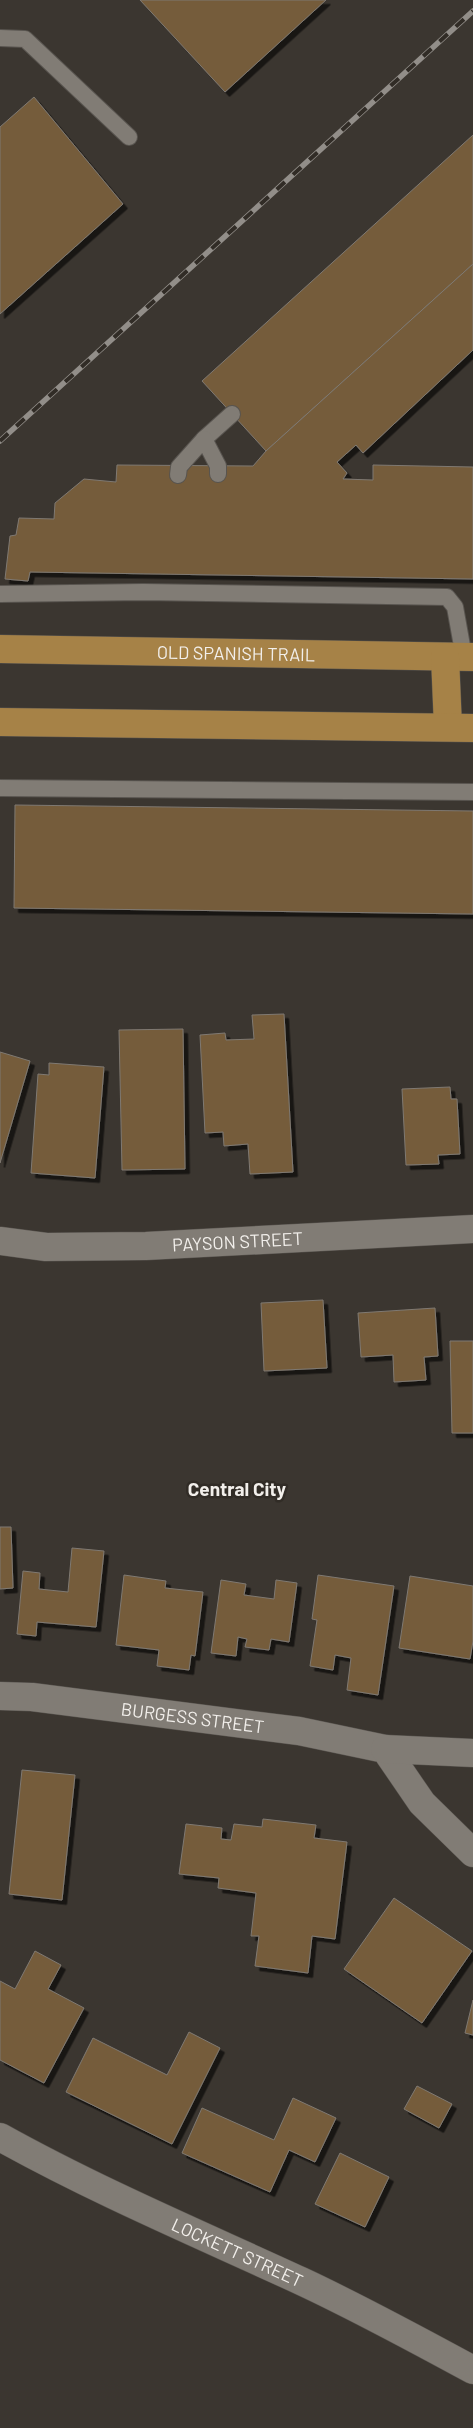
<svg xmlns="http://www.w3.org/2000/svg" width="473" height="2428" font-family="Barlow,sans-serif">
<defs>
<filter id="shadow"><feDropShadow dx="4.5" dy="4.5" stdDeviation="0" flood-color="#0009"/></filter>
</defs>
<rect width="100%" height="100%" fill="#3b3630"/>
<g fill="#745c3b" stroke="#7f7972" filter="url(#shadow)">
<polygon points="140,0 326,0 225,92"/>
<polygon points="34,97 123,204 0,314 0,127"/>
<polygon points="473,135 473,264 266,451 202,381"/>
<polygon points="473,264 473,350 363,453 356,445 337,462 347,473 343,479 373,480 373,465 473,467 473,579 30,572 28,581 5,579 10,536 16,535 19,518 54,519 55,503 84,479 116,482 117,465 253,466 266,451"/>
<polygon points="15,805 473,811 473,914 14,908"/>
<polygon points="284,1014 293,1172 250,1174 248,1144 224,1146 223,1132 205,1133 200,1035 225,1033 226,1040 254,1039 252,1015"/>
<polygon points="183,1029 185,1169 122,1170 119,1030"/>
<polygon points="0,1052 30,1061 0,1163"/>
<polygon points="49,1063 104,1067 95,1178 31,1173 38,1074 49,1075"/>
<polygon points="450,1087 451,1099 457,1099 460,1154 438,1155 439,1164 406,1165 402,1089"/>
<polygon points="323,1300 327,1368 264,1371 261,1303"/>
<polygon points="435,1308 438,1356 424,1357 426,1380 394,1382 393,1355 361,1357 358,1313"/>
<polygon points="450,1341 473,1341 473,1433 452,1433"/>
<polygon points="0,1527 11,1527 13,1588 0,1589"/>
<polygon points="72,1548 104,1551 96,1627 37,1622 36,1636 17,1634 23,1571 40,1573 39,1589 68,1592"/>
<polygon points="124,1575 166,1581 165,1588 203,1592 195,1656 191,1655 189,1670 157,1666 159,1650 116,1645"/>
<polygon points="318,1575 394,1586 378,1695 347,1690 351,1658 335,1655 333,1670 310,1666 317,1620 312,1619"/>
<polygon points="410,1576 473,1586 473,1641 470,1659 399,1648"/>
<polygon points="221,1580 246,1584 244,1595 274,1599 276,1580 297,1583 289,1642 271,1639 269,1650 245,1647 247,1639 238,1637 236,1656 211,1653"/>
<polygon points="22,1770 75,1775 62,1900 9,1894"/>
<polygon points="263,1819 316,1825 314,1838 347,1842 335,1939 312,1936 308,1973 255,1966 259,1936 251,1936 256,1893 218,1888 219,1878 179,1874 186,1824 222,1828 221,1839 231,1840 234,1824 262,1827"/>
<polygon points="394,1898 472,1951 422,2023 344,1969"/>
<polygon points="35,1951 61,1965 48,1989 84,2008 44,2083 0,2060 0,1981 15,1989"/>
<polygon points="473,2000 473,2035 465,2033"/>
<polygon points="189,2032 220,2048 172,2144 66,2092 93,2038 167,2075"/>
<polygon points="417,2086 452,2104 439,2128 404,2109"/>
<polygon points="293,2098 336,2118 315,2162 289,2150 270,2192 182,2153 202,2108 274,2140"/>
<polygon points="340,2153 389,2177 365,2227 315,2204"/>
</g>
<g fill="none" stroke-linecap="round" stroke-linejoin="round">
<g stroke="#58544f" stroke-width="18">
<g id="lane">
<polyline points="0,38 25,39 129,137"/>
<polyline points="204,439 232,414"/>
<polyline points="178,475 179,467 204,439 218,466 218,474"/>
<polyline points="0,594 143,592 447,597 455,607 464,657"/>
<polyline points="0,788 473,792"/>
</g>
</g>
<g stroke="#58544f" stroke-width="29">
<g id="street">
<path id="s1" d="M0,1241L46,1247L146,1246L473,1229"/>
<path id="s2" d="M0,1696L32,1697L299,1731L385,1749L422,1803L473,1853"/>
<polyline points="385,1749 473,1753"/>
<path id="s3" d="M0,2137C97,2191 199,2234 301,2281C359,2308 416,2339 473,2370"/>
</g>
</g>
<g stroke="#58544f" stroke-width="29">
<g id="primary">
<path id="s4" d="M0,649L473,657"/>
<polyline points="445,657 448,727"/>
<polyline points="0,722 473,728"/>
</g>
</g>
<use href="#lane" stroke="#817c75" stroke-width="16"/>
<use href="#street" stroke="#817c75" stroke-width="28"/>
<use href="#primary" stroke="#a68247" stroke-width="28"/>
<g stroke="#928e89" stroke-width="5.5">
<polyline id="rail" points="0,441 473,11"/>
</g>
<use href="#rail" stroke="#312c26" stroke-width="4" stroke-dasharray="11" stroke-linecap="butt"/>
</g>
<g text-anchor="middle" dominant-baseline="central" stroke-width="5" stroke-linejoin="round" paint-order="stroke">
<g font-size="18" fill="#f2efeb" stroke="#312c26">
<text stroke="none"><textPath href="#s4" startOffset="236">OLD SPANISH TRAIL</textPath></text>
<text stroke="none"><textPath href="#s1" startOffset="238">PAYSON STREET</textPath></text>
<text stroke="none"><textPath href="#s2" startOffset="194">BURGESS STREET</textPath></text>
<text stroke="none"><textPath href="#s3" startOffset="264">LOCKETT STREET</textPath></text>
</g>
<g font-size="19" font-weight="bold" fill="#f2efeb" stroke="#312c26">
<text x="237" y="1488">Central City</text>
</g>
</g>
</svg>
